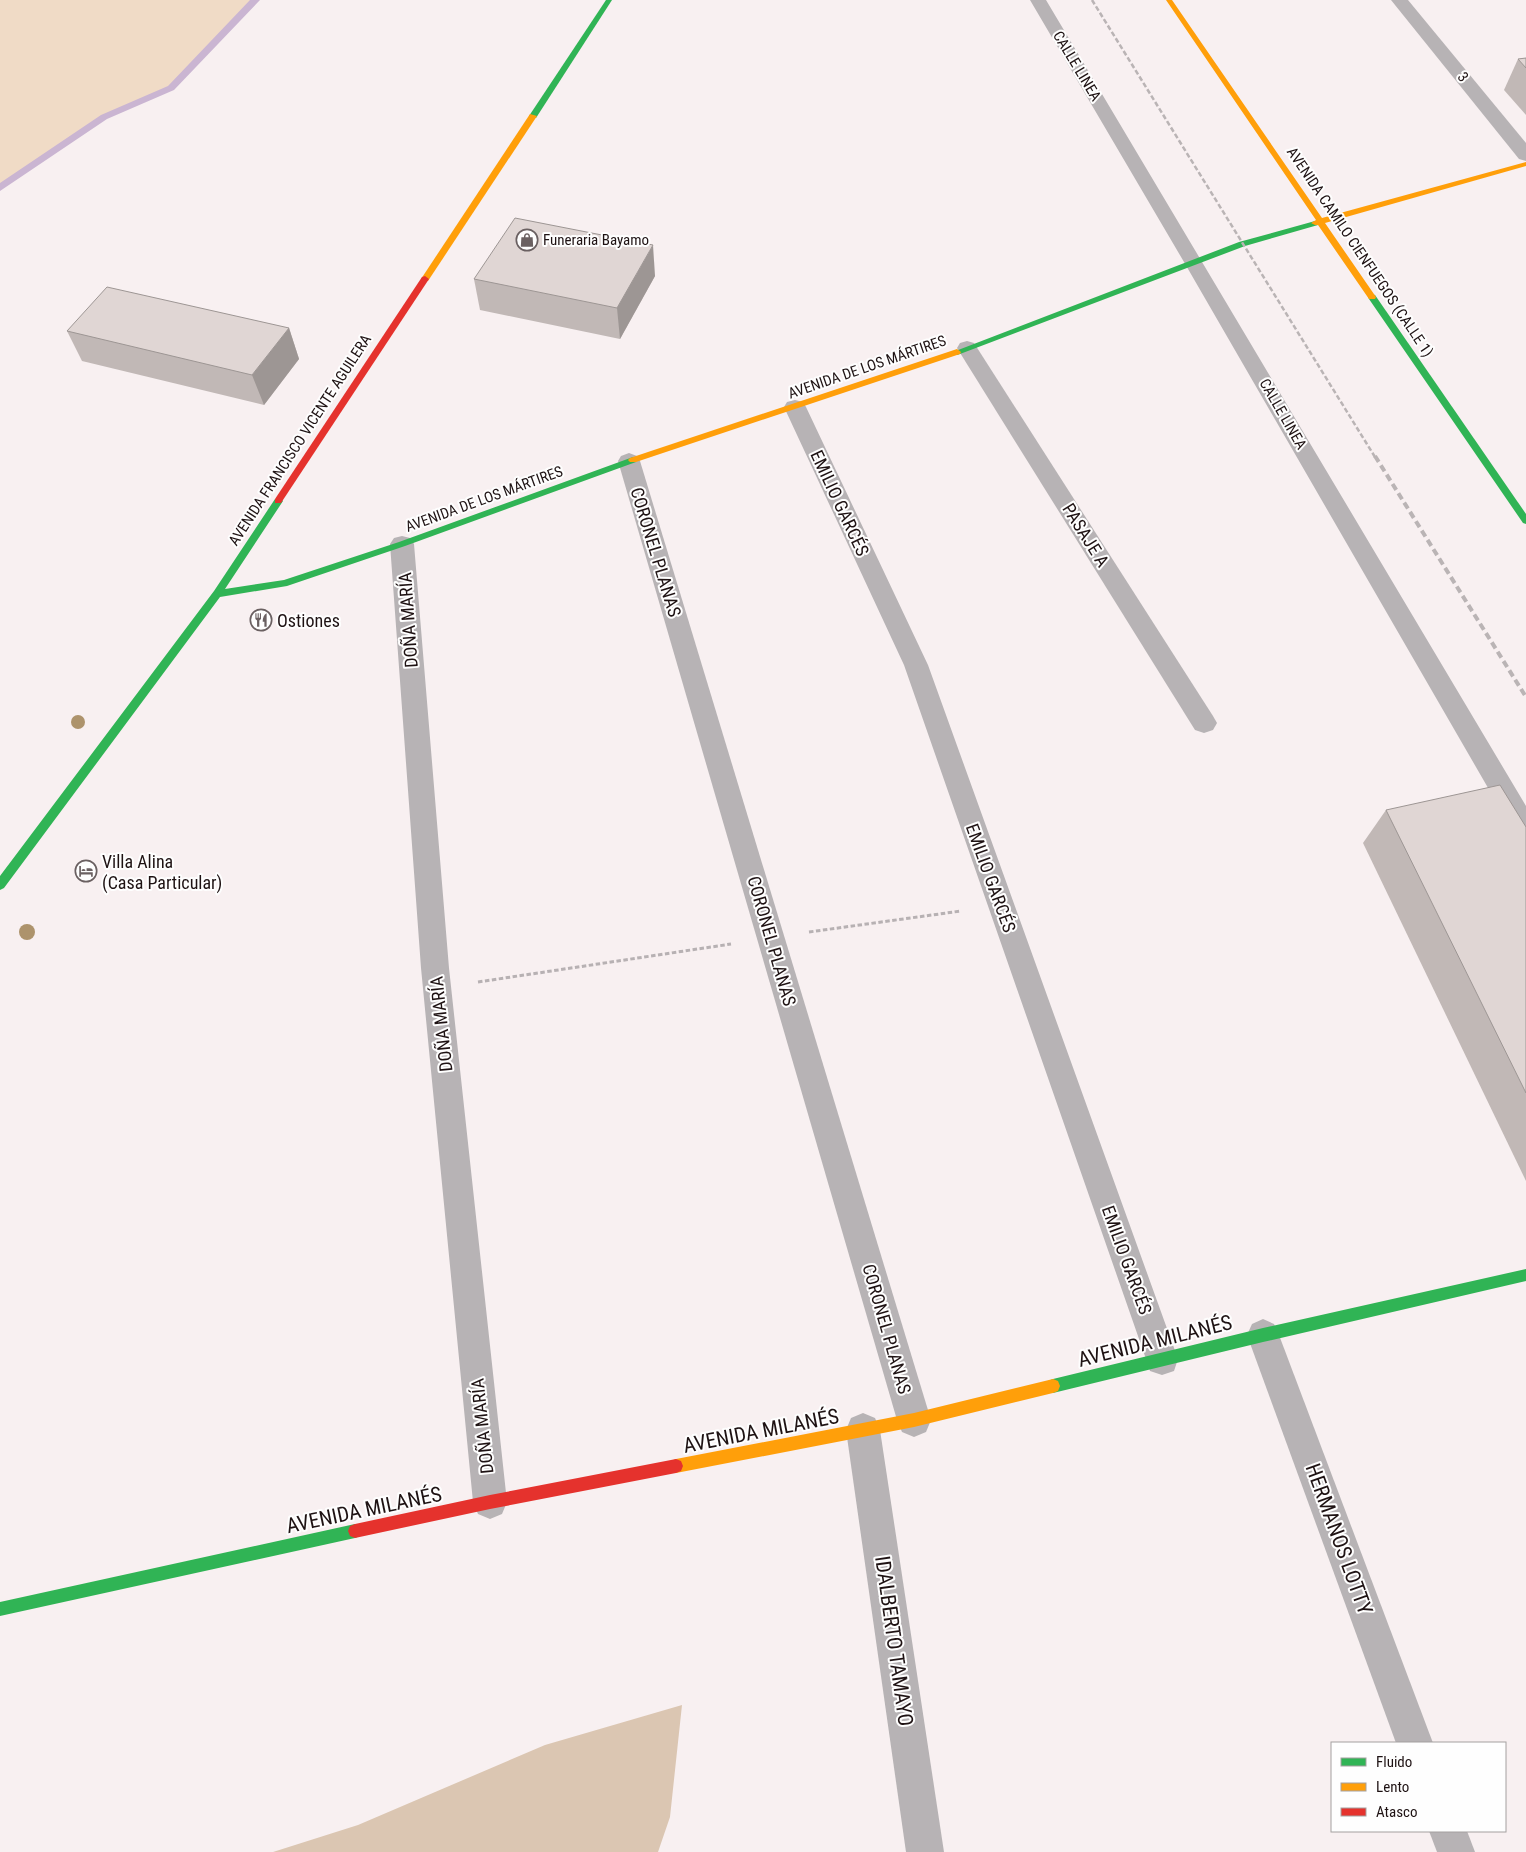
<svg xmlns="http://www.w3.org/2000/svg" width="1526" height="1852" font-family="'Roboto Condensed',sans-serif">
<rect width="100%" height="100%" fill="#f8f0f1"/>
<polygon fill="#f0dbc6" points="0,0 255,0 171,88 104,117 0,188"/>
<polygon fill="#dbc6b2" points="682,1705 670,1817 658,1852 273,1852 358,1825 545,1745"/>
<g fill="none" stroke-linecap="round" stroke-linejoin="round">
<polygon fill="#cab5d2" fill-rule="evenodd" points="250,0 260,0 174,90 107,119 0,191 0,183 101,115 168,86"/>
<g stroke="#b7b1b3" stroke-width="3" stroke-dasharray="4.5 2.5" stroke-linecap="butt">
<polyline points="809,932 961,911"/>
<polyline points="478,982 731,944"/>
</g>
<g fill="#b7b3b5" fill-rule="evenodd">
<polygon points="1030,0 1046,0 1526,806 1526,841 1517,838 1184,262"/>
<polygon points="1391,0 1408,0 1526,143 1526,161 1519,159"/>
<polygon points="967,341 974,343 1213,716 1217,723 1213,730 1204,733 1195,730 957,348 960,343"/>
<polygon points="795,400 803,402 806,407 928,665 1178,1359 1174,1371 1162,1375 1150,1371 1146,1359 904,665 784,407 787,402"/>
<polygon points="629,453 637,456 640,461 931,1420 926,1432 914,1437 902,1432 897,1420 618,461 621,456"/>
<polygon points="402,536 410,538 414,544 449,968 507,1502 502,1514 490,1519 478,1514 473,1502 421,968 390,544 394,538"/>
<polygon points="1263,1319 1274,1324 1279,1335 1433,1743 1396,1743 1247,1335 1252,1324"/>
<polygon points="863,1413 875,1418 880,1430 944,1852 906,1852 846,1430 851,1418"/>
<polygon points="1429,1831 1467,1831 1475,1852 1437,1852"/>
</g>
<g fill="#30b455" fill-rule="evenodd">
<polygon points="606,0 612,0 536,118 530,118 529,116"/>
<polygon points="1315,221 1318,221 1318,225 1245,246 960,354 957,355 953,352 1239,242"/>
<polygon points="1372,294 1375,295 1526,514 1526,524 1523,523 1369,299 1368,297"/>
<polygon points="633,457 636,458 636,462 405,546 287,586 220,597 4,888 0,890 0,876 214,591 275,499 281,499 283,501 225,589 284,580 399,542"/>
<polygon points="1526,1269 1526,1281 1263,1342 1053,1393 1048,1391 1046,1386 1048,1381 1053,1379 1263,1328"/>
<polygon points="355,1524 360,1526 362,1531 360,1536 355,1538 0,1616 0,1602"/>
</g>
<g fill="#ff9f0a" fill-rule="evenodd">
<polygon points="1166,0 1172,0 1322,218 1526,162 1526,166 1325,223 1376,297 1375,299 1369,299 1318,225 1315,225 1311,223 1316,220"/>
<polygon points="530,114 537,116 428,281 422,281 421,279"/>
<polygon points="957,349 961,352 960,354 636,462 630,462 628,460 630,458"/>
<polygon points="1053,1379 1058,1381 1060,1386 1058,1391 1053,1393 914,1427 676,1473 671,1471 669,1466 671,1461 676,1459 914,1413"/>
</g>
<g fill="#e5322d" fill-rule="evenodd">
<polygon points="425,276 429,279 281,503 275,503 275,499 422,277"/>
<polygon points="676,1459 681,1461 683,1466 681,1471 676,1473 490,1509 355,1538 350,1536 348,1531 350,1526 355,1524 490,1495"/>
</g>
<polyline stroke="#bab4b5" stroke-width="2.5" stroke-dasharray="5 2.5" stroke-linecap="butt" points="1092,0 1375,457"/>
<polyline stroke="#bab4b5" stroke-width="4" stroke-dasharray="7 4" stroke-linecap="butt" points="1375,456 1526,697"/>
</g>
<g fill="#ad936c">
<circle cx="78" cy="722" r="7"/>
<circle cx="27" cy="932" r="8"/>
</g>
<g fill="#c1b8b6">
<polygon points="1526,58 1526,115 1504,90 1518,59"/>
<polygon points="655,276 620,339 480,310 474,279"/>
<polygon points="289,328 299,359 264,405 82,361 67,331"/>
<polygon points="1386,810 1526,827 1526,1181 1363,843"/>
</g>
<g fill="#9d9694">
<polygon points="653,245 655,276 620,339 617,308"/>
<polygon points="289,328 299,359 264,405 252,375"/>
</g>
<g fill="#e0d6d4" stroke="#9d9694">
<polygon points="1526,58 1526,68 1518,59"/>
<polygon points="515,218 653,245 617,308 474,279"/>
<polygon points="107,287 289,328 252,375 67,331"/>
<polygon points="1500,785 1526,827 1526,1093 1386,810"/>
</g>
<defs>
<g id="shop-ring" transform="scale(1.125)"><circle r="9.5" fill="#fefefe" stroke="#6a6061" stroke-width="1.5"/><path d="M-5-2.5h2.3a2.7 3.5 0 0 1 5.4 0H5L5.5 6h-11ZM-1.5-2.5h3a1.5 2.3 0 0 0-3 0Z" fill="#6a6061"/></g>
<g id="restaurant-ring" transform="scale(1.125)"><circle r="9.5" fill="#fefefe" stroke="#6a6061" stroke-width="1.5"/><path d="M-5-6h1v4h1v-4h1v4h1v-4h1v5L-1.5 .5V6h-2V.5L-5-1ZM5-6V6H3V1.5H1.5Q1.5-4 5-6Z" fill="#6a6061"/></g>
<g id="hotel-ring" transform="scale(1.125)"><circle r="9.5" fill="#fefefe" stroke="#6a6061" stroke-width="1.5"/><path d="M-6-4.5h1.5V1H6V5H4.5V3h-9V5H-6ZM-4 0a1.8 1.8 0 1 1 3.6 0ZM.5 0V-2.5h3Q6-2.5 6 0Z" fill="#6a6061"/></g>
</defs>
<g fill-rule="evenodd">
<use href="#shop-ring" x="527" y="240"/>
<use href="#restaurant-ring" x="261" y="620"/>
<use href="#hotel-ring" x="86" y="871"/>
</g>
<g text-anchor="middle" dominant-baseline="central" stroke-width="4" stroke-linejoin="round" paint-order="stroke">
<g font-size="15" fill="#1e1213" stroke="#fefefe">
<text transform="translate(1077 66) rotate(59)">CALLE LINEA</text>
<text transform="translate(1463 77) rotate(51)">3</text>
<text transform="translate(1360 252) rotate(56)">AVENIDA CAMILO CIENFUEGOS (CALLE 1)</text>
<text transform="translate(867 367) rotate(-19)">AVENIDA DE LOS MÁRTIRES</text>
<text transform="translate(1283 414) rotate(60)">CALLE LINEA</text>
<text transform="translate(300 440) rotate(-57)">AVENIDA FRANCISCO VICENTE AGUILERA</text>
<text transform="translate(484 499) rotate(-20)">AVENIDA DE LOS MÁRTIRES</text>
</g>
<g font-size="15" fill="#1e1213" stroke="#fefefe" text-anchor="start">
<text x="543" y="240">Funeraria Bayamo</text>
</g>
<g font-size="18" fill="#1e1213" stroke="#fefefe">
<text transform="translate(840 503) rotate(65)">EMILIO GARCÉS</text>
<text transform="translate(1086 535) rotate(58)">PASAJE A</text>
<text transform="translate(656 552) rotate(73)">CORONEL PLANAS</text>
<text transform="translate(408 620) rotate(-94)">DOÑA MARÍA</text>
<text transform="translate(991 878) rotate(70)">EMILIO GARCÉS</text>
<text transform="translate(772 941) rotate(74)">CORONEL PLANAS</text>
<text transform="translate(441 1024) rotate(-96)">DOÑA MARÍA</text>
<text transform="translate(1127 1260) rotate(70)">EMILIO GARCÉS</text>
<text transform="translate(887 1329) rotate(74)">CORONEL PLANAS</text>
<text transform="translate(482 1426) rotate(-96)">DOÑA MARÍA</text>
</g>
<g font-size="18" fill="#1e1213" stroke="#fefefe" text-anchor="start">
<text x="277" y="620">Ostiones</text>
<text x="102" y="861">Villa Alina<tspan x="102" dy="21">(Casa Particular)</tspan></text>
</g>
<g font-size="21" fill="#1e1213" stroke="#fefefe">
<text transform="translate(1155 1341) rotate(-14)">AVENIDA MILANÉS</text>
<text transform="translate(761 1431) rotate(-11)">AVENIDA MILANÉS</text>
<text transform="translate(364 1510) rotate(-12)">AVENIDA MILANÉS</text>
<text transform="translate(1339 1539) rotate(70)">HERMANOS LOTTY</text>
<text transform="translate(894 1641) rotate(82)">IDALBERTO TAMAYO</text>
</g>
</g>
<rect x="1331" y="1742" width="175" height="90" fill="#fefefe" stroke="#a4a0a0"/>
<rect x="1341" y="1758" width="25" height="8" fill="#30b455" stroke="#a4a0a0"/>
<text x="1376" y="1767" font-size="15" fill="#1e1213">Fluido</text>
<rect x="1341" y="1783" width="25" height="8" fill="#ff9f0a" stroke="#a4a0a0"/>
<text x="1376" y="1792" font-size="15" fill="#1e1213">Lento</text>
<rect x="1341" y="1808" width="25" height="8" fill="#e5322d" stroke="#a4a0a0"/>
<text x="1376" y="1817" font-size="15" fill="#1e1213">Atasco</text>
</svg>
